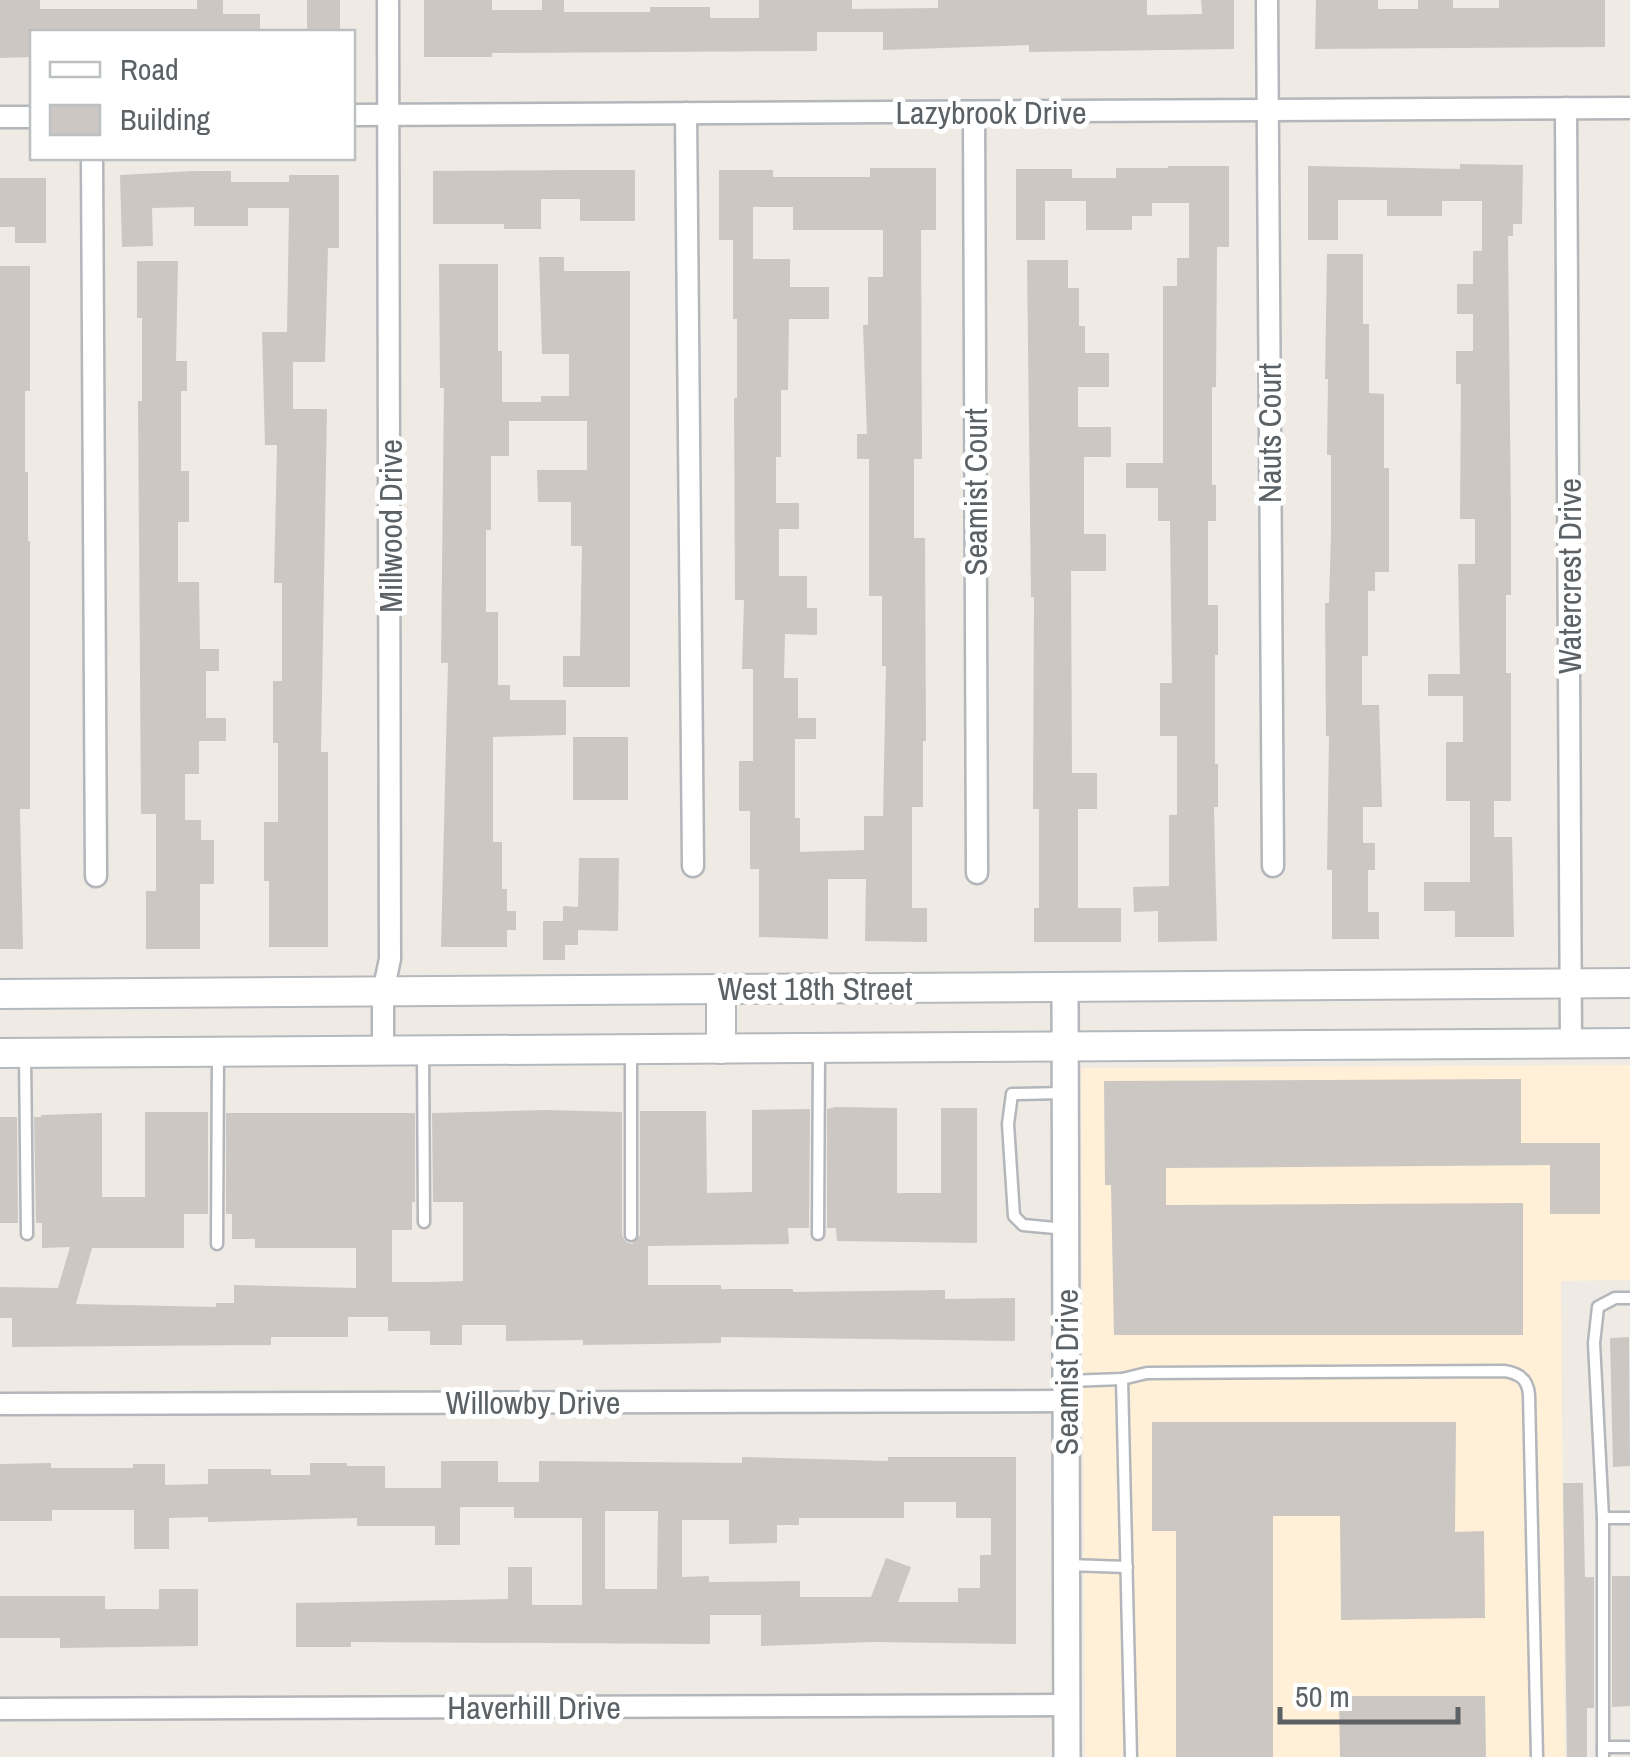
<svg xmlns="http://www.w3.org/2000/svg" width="1630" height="1757" font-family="'Archivo Narrow',sans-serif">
<rect width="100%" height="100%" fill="#efeae3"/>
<polygon fill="#fff0d7" points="1630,1065 1630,1280 1561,1281 1565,1757 1085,1757 1081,1068"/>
<g fill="#ccc7c2" fill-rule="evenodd">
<polygon points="0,0 40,0 40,9 197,9 197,0 223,0 223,14 260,14 260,32 32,32 32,57 0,58"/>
<rect x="307" y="0" width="33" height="32"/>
<polygon points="424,0 492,0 492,10 542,10 542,0 564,0 564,12 650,12 650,7 710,7 710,18 759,18 759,0 852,0 852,9 938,8 938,0 1147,0 1147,15 1202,14 1201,0 1234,0 1234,49 1029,52 1029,45 883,50 883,32 817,32 817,51 492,53 492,57 424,57"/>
<polygon points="1316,0 1378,0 1378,9 1418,9 1418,0 1453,0 1453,8 1499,8 1499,0 1605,0 1605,47 1315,49"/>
<polygon points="1460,164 1523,165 1522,224 1513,224 1513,236 1508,236 1511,519 1511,595 1506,595 1506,673 1511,673 1511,801 1494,801 1494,837 1512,837 1514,937 1455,937 1455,911 1424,911 1424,882 1470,882 1470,801 1446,801 1446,742 1463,742 1463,696 1428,696 1428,674 1460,674 1458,564 1475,564 1475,519 1460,519 1461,384 1456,384 1456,351 1473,351 1473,314 1457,314 1457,284 1473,284 1473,251 1482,251 1482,201 1442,201 1442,216 1387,216 1387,200 1338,200 1338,240 1308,240 1308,166 1460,169"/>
<polygon points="1168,166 1229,166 1229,247 1217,247 1216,387 1212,387 1212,485 1216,485 1216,521 1208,521 1208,605 1218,605 1218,655 1215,655 1215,764 1218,764 1218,807 1214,807 1217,941 1158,942 1158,911 1134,912 1133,887 1169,886 1169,815 1177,815 1177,736 1160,736 1160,683 1172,683 1170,521 1158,521 1158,488 1126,488 1126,463 1163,463 1163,286 1177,286 1177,258 1189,258 1189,203 1152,203 1152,216 1132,216 1132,230 1086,230 1086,201 1045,201 1045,240 1016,240 1016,169 1072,169 1072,178 1116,178 1116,168 1168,168"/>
<path d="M870,168H936V230H921L922,459H914V538H925L926,741H923V807H912V908H927V942L865,941L866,879H828V939L759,937V869H750V811H739V761H753V669H742L744,600H735L734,398H737V319H733V240H719V170H773V177H870ZM753,207H793V230H883V277H868V325H863L867,434H857V459H869V596H882V666H886L883,816H864V850L800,852V818H795V739H816V718H798V678H784L785,634L817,635V608H807V576H779V529H799V503H776V457H781V390H788L789,319H829V287H790V259H753Z"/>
<polygon points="580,170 635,170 635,221 580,221 580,199 541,199 541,229 504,229 504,224 433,224 433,171"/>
<polygon points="194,171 231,171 231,182 289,182 289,175 339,175 339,248 328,248 325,362 293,362 293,409 327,409 321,752 328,752 328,947 269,947 269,881 264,881 264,822 278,822 278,743 273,743 273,681 282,681 282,583 274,583 277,445 265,445 262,332 287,332 289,208 248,208 248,226 194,226 194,207 152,208 153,246 122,247 120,175"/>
<polygon points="0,178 46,178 46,243 15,243 15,227 0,227"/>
<polygon points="1327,254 1363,254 1363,324 1369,324 1369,393 1384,394 1384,468 1389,468 1389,572 1375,572 1375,591 1368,591 1368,656 1362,656 1362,705 1379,705 1382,807 1363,807 1363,843 1375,843 1375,870 1368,870 1368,912 1379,912 1379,939 1332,939 1332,870 1327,870 1329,736 1326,736 1325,603 1329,603 1331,533 1331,455 1327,455 1328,379 1325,379"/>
<polygon points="539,257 564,257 564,271 630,271 630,687 563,687 563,656 580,656 582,546 571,546 571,502 538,502 537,470 587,470 587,421 509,421 509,456 491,456 491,530 486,530 486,612 498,612 498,685 510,685 510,700 566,700 566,735 493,737 493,842 502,842 502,889 507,889 507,911 516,911 516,930 507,930 507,947 441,947 448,663 441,663 444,388 440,388 439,264 498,264 498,351 502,351 502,402 541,402 541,396 569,396 569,354 542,354"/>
<polygon points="1027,260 1068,260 1068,288 1079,288 1079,326 1085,326 1085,353 1109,353 1109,387 1078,387 1078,427 1111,427 1111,457 1084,457 1084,534 1106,534 1106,571 1071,571 1072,773 1097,773 1097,809 1078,809 1078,908 1121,908 1121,942 1034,942 1034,908 1039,908 1039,809 1033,809 1034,597 1031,597"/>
<polygon points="137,261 178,261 176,361 187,361 187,391 181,391 181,471 189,471 189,522 178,522 178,582 199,582 200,649 219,649 219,671 206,671 206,718 226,718 226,741 199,741 199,774 185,774 185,820 201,820 201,840 214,840 214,884 200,884 200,949 146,949 146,891 156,891 156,814 141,814 138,401 142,401 142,318 137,318"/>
<polygon points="0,266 30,266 30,391 25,391 25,472 28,472 28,541 30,541 30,809 20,809 23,949 0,949"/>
<rect x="573" y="737" width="55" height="63"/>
<polygon points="579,858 619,858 618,931 578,930 578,945 565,945 565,960 543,960 543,921 563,921 563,906 578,907"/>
<polygon points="1521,1079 1521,1143 1600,1143 1600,1214 1550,1214 1550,1165 1166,1168 1166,1205 1523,1203 1523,1335 1114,1335 1111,1185 1105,1185 1104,1081"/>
<polygon points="836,1107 897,1108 897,1193 941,1193 941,1108 977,1108 977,1243 837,1241 836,1228 827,1228 827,1109"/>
<polygon points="810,1109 809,1228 788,1228 789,1244 648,1246 648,1285 721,1285 721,1289 793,1289 793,1292 945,1290 945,1299 1015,1298 1015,1341 721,1337 721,1343 583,1345 583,1340 506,1341 506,1325 462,1325 462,1345 430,1345 430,1331 388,1331 388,1317 348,1317 348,1337 271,1337 271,1345 12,1347 12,1318 0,1318 0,1287 58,1288 70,1247 42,1248 42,1223 36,1223 34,1117 41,1117 41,1115 102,1113 102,1197 145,1197 145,1112 208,1112 208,1214 184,1214 184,1248 92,1248 76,1304 216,1307 216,1303 234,1303 234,1285 356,1288 356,1248 255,1248 255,1239 232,1239 232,1214 226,1214 226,1113 415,1113 415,1202 412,1202 412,1230 392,1230 392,1282 430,1282 463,1281 463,1202 433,1202 432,1113 545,1110 622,1112 622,1235 626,1242 632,1244 640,1235 640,1111 706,1111 707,1193 752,1192 752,1110"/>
<polygon points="0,1117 17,1117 18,1223 0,1223"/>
<polygon points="1629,1337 1630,1466 1613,1467 1610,1338"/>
<polygon points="1152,1422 1456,1422 1455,1532 1484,1531 1485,1618 1341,1620 1340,1516 1273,1516 1273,1757 1176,1757 1176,1531 1152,1531"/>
<path d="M742,1457L888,1461V1457H1016V1644L873,1642L761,1646V1615H710V1644L351,1642V1647H296V1603L508,1599V1567H532V1605H582V1518H514V1507H460V1545H435V1526H357V1518L208,1522V1517L169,1518V1549H134V1510H52V1521H0V1464L51,1463V1468H133V1464H165V1485L208,1484V1469H271V1475H310V1463H347V1466H385V1488H441V1461H498V1482H539V1461L742,1463ZM904,1502H956V1518H991V1555H980V1588H958V1602H898L911,1567L886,1558L871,1597H800V1581L709,1582V1576L682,1577V1520H729V1544L777,1543V1525H799V1518H904ZM605,1511H658L657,1589H605Z"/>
<polygon points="1563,1483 1583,1483 1585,1577 1594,1577 1594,1708 1587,1708 1587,1757 1567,1757"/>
<polygon points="1612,1576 1630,1576 1630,1706 1612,1707"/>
<polygon points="159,1589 198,1589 198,1646 60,1648 60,1638 0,1638 0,1596 105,1596 105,1609 159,1609"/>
<polygon points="1339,1696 1485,1696 1486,1757 1340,1757"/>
</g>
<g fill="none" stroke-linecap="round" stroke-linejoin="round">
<g stroke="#b3b7bb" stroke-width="15">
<g id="service">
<polyline points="423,1051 424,1222"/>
<polyline points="25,1055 27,1234"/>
<polyline points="1065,1093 1012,1094 1008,1124 1014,1216 1023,1225 1066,1229"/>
<polyline points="818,1234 819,1050"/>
<polyline points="631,1235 631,1050"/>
<polyline points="217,1244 218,1053"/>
<polyline points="1122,1379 1131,1757"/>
<path d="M1068,1381L1122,1379L1147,1373L1504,1371C1519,1373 1528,1379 1529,1395L1537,1757"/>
<polyline points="1603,1518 1630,1518"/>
<polyline points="1068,1565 1127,1567"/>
<polyline points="1603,1747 1630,1747"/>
<polyline points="1603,1757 1603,1518 1594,1343 1598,1307 1615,1298 1630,1298"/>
</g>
</g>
<g stroke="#b3b7bb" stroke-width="25">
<g id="minor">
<polyline points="1267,0 1273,866"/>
<polyline points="1566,108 1571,1044"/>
<polyline points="974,112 977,873"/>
<polyline points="686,113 693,866"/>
<polyline points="352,115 1630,108"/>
<polyline points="0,117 32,117"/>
<polyline points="92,158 96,876"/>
<polyline points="383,1051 383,992 390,959 388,0"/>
<polyline points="0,1404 1067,1401"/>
<polyline points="0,1709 1067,1705"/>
</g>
</g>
<g stroke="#b3b7bb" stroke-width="30">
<polyline id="tertiary" points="1065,987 1067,1757"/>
</g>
<g stroke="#b4b9be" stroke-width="32">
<g id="secondary">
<polyline points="0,994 1630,983"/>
<polyline points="721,1049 721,989"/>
<polyline points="0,1053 1630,1043"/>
</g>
</g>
<use href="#service" stroke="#fff" stroke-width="10"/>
<use href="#minor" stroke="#fff" stroke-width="20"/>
<use href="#tertiary" stroke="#fff" stroke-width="25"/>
<use href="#secondary" stroke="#fff" stroke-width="28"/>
</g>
<g text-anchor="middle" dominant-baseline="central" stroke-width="10" stroke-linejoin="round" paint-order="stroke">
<g font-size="32" fill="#5b6165" stroke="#fff">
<text x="991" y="112">Lazybrook Drive</text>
<text transform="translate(1269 433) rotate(-90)">Nauts Court</text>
<text transform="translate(975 492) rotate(-90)">Seamist Court</text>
<text transform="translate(390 526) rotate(-90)">Millwood Drive</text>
<text transform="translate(1569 576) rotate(-90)">Watercrest Drive</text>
<text x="815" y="988">West 18th Street</text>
<text transform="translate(1066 1372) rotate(-90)">Seamist Drive</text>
<text x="533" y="1402">Willowby Drive</text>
<text x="534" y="1707">Haverhill Drive</text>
</g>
</g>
<rect x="30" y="30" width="325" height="130" fill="#ffffff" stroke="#bdc0c1" stroke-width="2.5"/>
<rect x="50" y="62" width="50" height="15" fill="#ffffff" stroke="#bdc0c1" stroke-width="2.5"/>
<text x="120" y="80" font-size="30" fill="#5b6165">Road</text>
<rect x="50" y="105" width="50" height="30" fill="#ccc7c2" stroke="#bdc0c1" stroke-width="2.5"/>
<text x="120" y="130" font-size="30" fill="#5b6165">Building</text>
<path d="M1280 1707v15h178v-15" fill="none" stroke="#5b6165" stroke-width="5"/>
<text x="1295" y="1707" font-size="30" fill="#5b6165" stroke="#ffffff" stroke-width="8" paint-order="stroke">50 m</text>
</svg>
